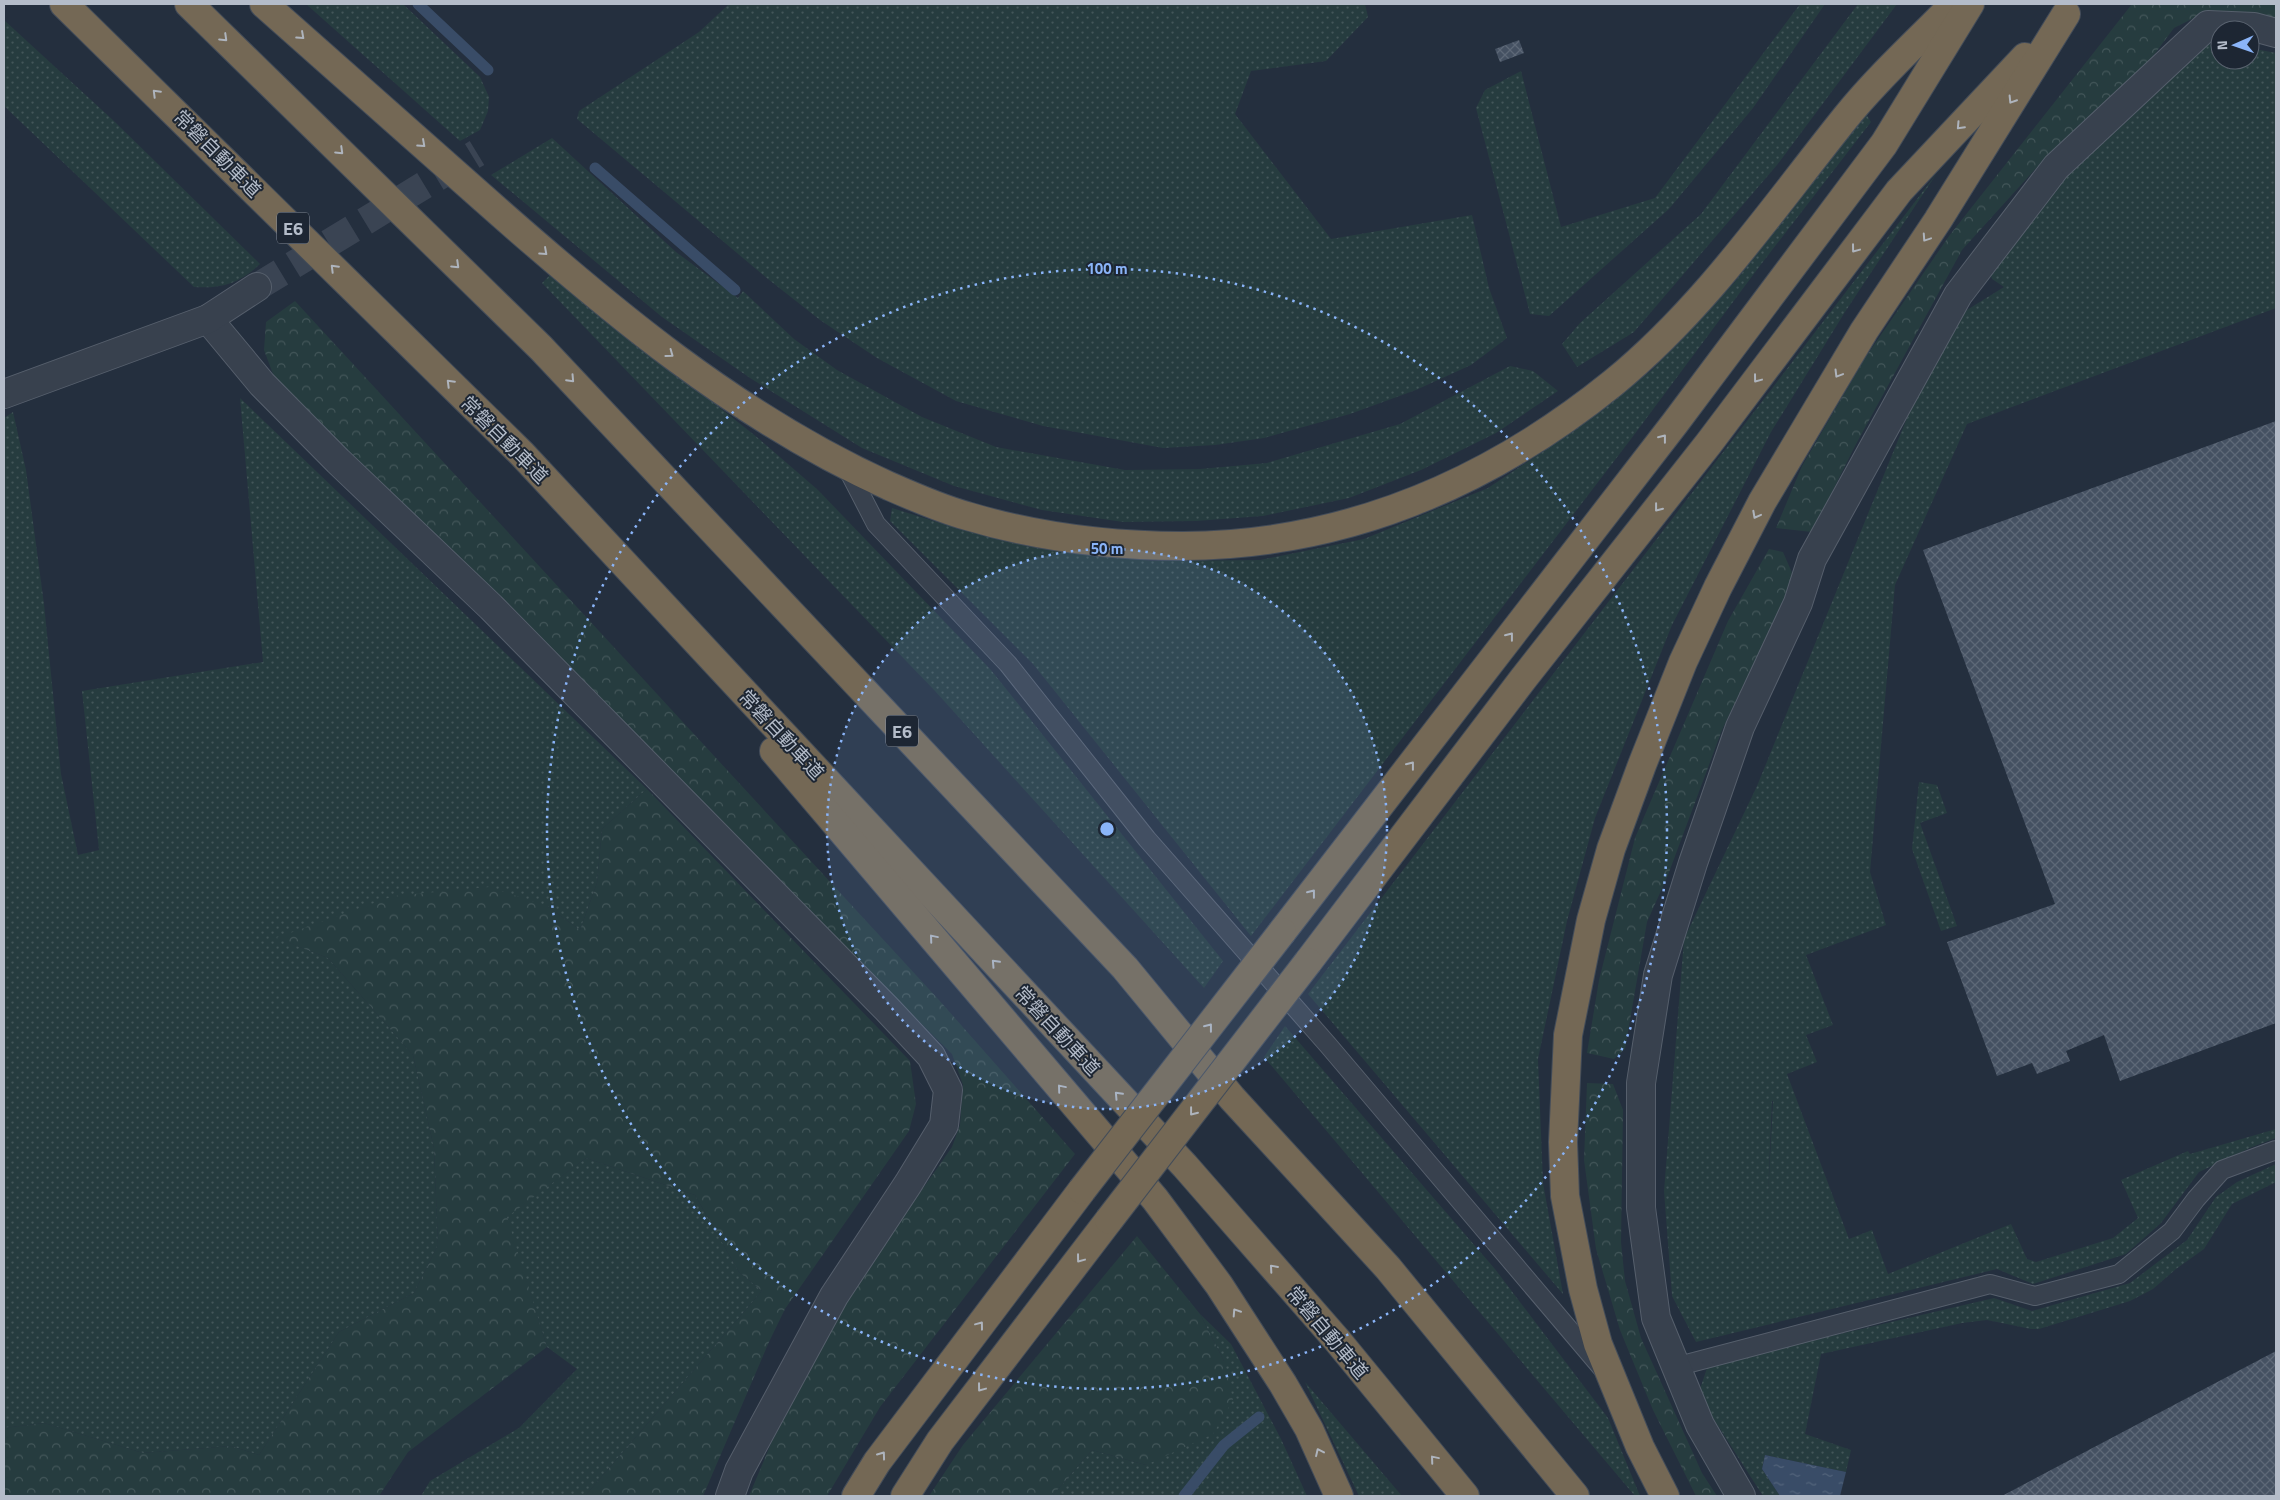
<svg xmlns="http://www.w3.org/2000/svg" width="2280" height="1500" font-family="'Titillium Web','Noto Sans JP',sans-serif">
<defs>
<pattern id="grass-dots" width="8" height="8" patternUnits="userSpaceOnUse" patternTransform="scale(1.25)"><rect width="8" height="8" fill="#263c3f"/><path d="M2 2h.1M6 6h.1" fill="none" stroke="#435659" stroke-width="1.8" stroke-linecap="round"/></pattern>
<pattern id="forest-crowns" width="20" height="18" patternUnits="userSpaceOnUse" patternTransform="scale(1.25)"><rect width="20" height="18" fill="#263c3f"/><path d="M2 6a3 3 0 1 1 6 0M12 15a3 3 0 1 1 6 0" fill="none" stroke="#435659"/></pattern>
<pattern id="water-ripples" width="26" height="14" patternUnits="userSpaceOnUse" patternTransform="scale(1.25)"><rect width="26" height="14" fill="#394c67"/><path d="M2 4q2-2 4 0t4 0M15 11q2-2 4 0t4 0" fill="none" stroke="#53647b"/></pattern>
<pattern id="building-cross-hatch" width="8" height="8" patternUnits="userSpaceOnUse" patternTransform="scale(1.25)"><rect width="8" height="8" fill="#455162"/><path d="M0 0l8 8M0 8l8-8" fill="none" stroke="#5d6877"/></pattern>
</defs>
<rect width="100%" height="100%" fill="#242f3e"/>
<g fill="url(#grass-dots)" fill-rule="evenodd">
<polygon points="306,4 403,4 480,77 489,97 488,111 480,130 460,141"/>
<polygon points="729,4 1365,4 1368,17 1326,61 1251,71 1235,114 1331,239 1472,215 1489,288 1507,338 1471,365 1416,390 1350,414 1264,438 1215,445 1163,448 1043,426 956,401 877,358 820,320 768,279 577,119 579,111 699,32"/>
<polygon points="1800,4 1825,4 1753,108 1669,209 1549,316 1530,314 1476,108 1485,90 1521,71 1561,227 1655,198"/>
<polygon points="1858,4 1897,4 1777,165 1634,332 1577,367 1562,344 1580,323 1701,214"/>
<path d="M4,20L114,121L260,264C240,283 221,289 194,287L4,106Z"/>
<path d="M2197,44L2220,45V60H2250V48L2276,53V308L1967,424L1895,585L1870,872L1886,925L1806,955L1833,1025L1806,1035L1817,1062L1787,1074L1849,1239L1872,1230L1888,1274L2011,1224L2027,1259L2036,1262L2113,1238L2138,1218L2121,1180L2188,1151L2190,1154L2276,1129V1138L2252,1147L2199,1172L2161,1223L2126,1254L2033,1284L1997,1269L1696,1342L1672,1296L1664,1191L1684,939L1757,786L1914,401L1962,313L2004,287L1992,279L1988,267L2019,222ZM1772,1101H1773L1768,1196Z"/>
<polygon points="1866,114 1871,122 1759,267 1631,439 1251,936 1033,664 890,521 892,508 956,528 1031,547 1153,561 1260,560 1364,539 1488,488 1566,436 1652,370 1734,283"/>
<polygon points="552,138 676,252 738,298 743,291 794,339 837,370 922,417 996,447 1125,470 1200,469 1267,463 1400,424 1510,366 1533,371 1558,391 1496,433 1421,470 1349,498 1263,516 1196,521 1123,522 1042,510 954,486 862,448 750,378 662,317 491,175"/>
<polygon points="1937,173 1845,312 1771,432 1672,625 1595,818 1567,921 1538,1059 1543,1183 1563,1294 1308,994"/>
<polygon points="551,274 758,438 818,490 991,670 1223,961 1204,988 935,691 542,283"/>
<polygon points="240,398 647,789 602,829 597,883 580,930 547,906 277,938 328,958 413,1055 434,1148 438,1245 414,1293 339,1332 259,1455 231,1446 143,1453 44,1423 4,1428 4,418 13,412 26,470 44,604 61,774 78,855 99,850 82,691 263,662"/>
<polygon points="1919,782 1937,785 1947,813 1920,823 1957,926 1941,931 1912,849"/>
<polygon points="1285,1026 1495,1269 1608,1418 1640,1496 1635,1496 1264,1057"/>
<polygon points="586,1158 695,1195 739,1272 762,1291 585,1496 421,1496 430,1481 519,1428 577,1369 547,1347 506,1217"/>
<polygon points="2276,1164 2276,1182 2232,1204 2204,1249 2176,1269 2153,1289 2130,1301 2039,1329 2031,1329 1987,1320 1962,1323 1821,1354 1805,1434 1851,1450 1846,1472 1765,1455 1762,1469 1780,1496 1763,1496 1713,1418 1700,1389 1708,1365 1994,1298 2032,1311 2130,1283 2187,1240 2216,1197 2237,1182"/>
<polygon points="1200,1314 1231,1344 1281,1439 1307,1496 1052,1496 1092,1450 1146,1465 1224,1361"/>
<polygon points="1305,1382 1402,1496 1359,1496"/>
</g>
<g fill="url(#forest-crowns)">
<polygon points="2132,4 2276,4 2276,24 2206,12 2174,28 2130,87 2049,154 1962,250 1855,446 1812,532 1776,528 1802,466 1865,358 1949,236"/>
<polygon points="295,301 939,1000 1075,1154 880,1407 827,1496 749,1496 772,1441 835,1321 893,1231 952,1147 960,1125 963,1085 952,1054 276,382 264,350 266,322"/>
<polygon points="1769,549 1783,552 1793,575 1788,593 1722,730 1668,875 1647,922 1625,1049 1614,1059 1587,1053 1599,980 1635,838 1728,621"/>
<polygon points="647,789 910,1061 916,1104 909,1131 785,1309 769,1342 703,1496 585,1496 762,1291 739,1272 695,1195 586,1158 507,1217 547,1347 408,1452 379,1496 4,1496 4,1428 44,1423 143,1453 231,1446 259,1455 339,1332 414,1293 438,1245 434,1148 413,1055 328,958 276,938 394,896 489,887 547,906 580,930 597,883 602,829"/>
<polygon points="1587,1083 1613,1084 1623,1110 1621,1242 1625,1281 1641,1338 1702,1473 1717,1496 1696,1496 1653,1410 1620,1330 1596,1249 1584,1160"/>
<polygon points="1137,1236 1200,1314 1224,1361 1233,1400 1213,1434 1146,1465 1092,1450 1052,1496 929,1496 963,1445"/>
</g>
<polygon fill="url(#water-ripples)" points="1765,1455 1846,1472 1840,1496 1780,1496 1762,1469"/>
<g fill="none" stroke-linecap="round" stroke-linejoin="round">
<g stroke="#394c67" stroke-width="11">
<polyline points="418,4 488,70"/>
<polyline points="595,168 735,290"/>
<polyline points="1184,1496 1224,1445 1259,1417"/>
</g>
</g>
<g fill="url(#building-cross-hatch)">
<polygon points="1519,40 1524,53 1500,62 1495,49"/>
<polygon points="2276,421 2276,1023 2120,1081 2104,1035 2066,1051 2070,1061 2037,1074 2032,1063 1997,1076 1947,942 2055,904 1923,550"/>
<polygon points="2276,1351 2276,1496 2002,1496"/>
</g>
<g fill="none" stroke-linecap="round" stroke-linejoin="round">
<polyline stroke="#3a4453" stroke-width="28" stroke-dasharray="28 14" stroke-linecap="butt" points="257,287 477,153"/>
<g stroke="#565f6c" stroke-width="20">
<g id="service">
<polyline points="846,466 876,524 1008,664 1147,839 1328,1045 1601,1367"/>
<polyline points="1675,1367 1990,1284 2035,1296 2119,1274 2172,1231 2196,1199 2222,1170 2276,1150"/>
</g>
</g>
<g stroke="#565f6c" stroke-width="30">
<g id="minor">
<polyline points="208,319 262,384 338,461 491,607 887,1009 931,1056 948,1090 944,1125 908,1184 834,1296 739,1471 730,1496"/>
<polyline points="4,394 208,319 257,287"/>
<polyline points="1741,1496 1700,1425 1656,1318 1641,1208 1641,1083 1658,975 1693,863 1740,727 1798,603 1812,559 1958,295 2056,167 2208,25 2254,27 2276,33"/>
</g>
</g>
<g stroke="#434c59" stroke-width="30">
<g id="motorway">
<polyline points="64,4 522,454 1185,1166 1337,1340 1465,1496"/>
<polyline points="189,4 541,348 1125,968 1232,1098 1388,1268 1575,1496"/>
<path d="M264,4C337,68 410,133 483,198C607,308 736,417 889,486C914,497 941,509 967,516C1037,537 1110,546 1183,546C1345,545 1488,484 1613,383C1705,308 1772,209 1846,117C1878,77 1918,41 1954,4"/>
<polyline points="774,751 1155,1199 1219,1285 1283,1384 1309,1429 1339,1496"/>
<polyline points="1282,932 1675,423 1884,144 1970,4"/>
<polyline points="1308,962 1523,679 1709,443 1899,191 2025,57"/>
<polyline points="856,1496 877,1462 1082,1190"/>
<polyline points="905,1496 940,1441 1109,1220"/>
<polyline points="1665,1496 1640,1447 1598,1344 1583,1289 1565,1196 1563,1142 1568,1035 1591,920 1611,849 1642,765 1683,662 1718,587 1762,502 1864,331 1938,220 2066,14"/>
</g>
</g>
<use href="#service" stroke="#38414e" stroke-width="18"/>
<use href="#minor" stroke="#38414e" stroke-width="28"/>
<use href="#motorway" stroke="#746855" stroke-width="28"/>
<g stroke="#434c59" stroke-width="30" stroke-linecap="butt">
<g id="motorway-bridge">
<polyline points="1082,1190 1282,932"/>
<polyline points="1109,1220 1308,962"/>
</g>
</g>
<use href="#motorway-bridge" stroke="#746855" stroke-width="28"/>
</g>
<defs><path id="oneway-chevron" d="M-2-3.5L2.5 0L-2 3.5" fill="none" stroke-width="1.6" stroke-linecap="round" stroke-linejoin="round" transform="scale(1.25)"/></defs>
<g stroke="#aeb4bd">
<use href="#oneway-chevron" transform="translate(301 36) rotate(42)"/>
<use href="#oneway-chevron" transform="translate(224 38) rotate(44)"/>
<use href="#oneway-chevron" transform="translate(156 93) rotate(-135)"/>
<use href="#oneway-chevron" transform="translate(2012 100) rotate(122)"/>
<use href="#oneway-chevron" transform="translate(1960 126) rotate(133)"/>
<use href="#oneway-chevron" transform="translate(422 144) rotate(42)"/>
<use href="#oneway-chevron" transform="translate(340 151) rotate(44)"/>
<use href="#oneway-chevron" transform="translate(1926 238) rotate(124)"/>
<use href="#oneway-chevron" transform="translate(1855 249) rotate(127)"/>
<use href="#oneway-chevron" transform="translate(544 252) rotate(42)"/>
<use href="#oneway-chevron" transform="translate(456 265) rotate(44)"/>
<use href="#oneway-chevron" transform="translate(334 268) rotate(-135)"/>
<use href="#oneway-chevron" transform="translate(670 354) rotate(36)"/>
<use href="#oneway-chevron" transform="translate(1838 374) rotate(121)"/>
<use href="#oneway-chevron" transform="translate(571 379) rotate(47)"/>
<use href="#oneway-chevron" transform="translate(1757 379) rotate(127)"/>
<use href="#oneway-chevron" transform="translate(450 383) rotate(-135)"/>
<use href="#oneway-chevron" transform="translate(1663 438) rotate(-52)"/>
<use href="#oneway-chevron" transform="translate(1658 508) rotate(128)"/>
<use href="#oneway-chevron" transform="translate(1756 515) rotate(118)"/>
<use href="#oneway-chevron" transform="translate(1510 636) rotate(-52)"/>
<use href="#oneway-chevron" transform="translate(1411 765) rotate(-52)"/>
<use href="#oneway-chevron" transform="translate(1312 893) rotate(-52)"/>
<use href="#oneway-chevron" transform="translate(933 938) rotate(-130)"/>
<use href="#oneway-chevron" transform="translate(995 963) rotate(-133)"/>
<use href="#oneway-chevron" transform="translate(1209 1027) rotate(-52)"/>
<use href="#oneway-chevron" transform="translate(1061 1088) rotate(-130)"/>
<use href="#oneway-chevron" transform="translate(1118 1095) rotate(-133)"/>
<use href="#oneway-chevron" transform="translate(1193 1112) rotate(128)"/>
<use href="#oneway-chevron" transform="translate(1080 1259) rotate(127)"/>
<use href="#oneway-chevron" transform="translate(1273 1268) rotate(-131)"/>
<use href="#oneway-chevron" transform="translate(1236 1312) rotate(-123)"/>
<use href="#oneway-chevron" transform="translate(980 1325) rotate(-53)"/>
<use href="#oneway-chevron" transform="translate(981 1388) rotate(127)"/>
<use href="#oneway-chevron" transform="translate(1319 1452) rotate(-115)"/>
<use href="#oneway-chevron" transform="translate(882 1455) rotate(-54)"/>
<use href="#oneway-chevron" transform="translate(1434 1459) rotate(-130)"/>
</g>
<circle cx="1107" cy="829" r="280" fill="#8ab4f8" fill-opacity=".12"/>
<g fill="none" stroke="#8ab4f8" stroke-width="2.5" stroke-dasharray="2.5 5">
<circle cx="1107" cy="829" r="280"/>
<circle cx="1107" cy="829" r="560"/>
</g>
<g text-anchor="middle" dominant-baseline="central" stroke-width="4" stroke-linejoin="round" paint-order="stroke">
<g fill="#1d2633" stroke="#878f9c" stroke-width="1">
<rect x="277" y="212.5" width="32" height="31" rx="4"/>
<rect x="886" y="715.5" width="32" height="31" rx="4"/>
</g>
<g font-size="18" font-weight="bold" fill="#b4bcc9">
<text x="293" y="228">E6</text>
<text x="902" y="731">E6</text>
</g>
<g font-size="19" fill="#b4bcc9" stroke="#1d2633">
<text transform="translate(218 153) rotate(45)">常磐自動車道</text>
<text transform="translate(505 439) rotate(45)">常磐自動車道</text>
<text transform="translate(782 734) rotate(47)">常磐自動車道</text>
<text transform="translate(1058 1030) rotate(47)">常磐自動車道</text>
<text transform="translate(1328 1332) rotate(50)">常磐自動車道</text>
</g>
</g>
<circle cx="1107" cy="829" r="8" fill="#8ab4f8" stroke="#1d2633" stroke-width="2.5"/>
<g font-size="15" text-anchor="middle" font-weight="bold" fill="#8ab4f8" stroke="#1d2633" stroke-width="4" stroke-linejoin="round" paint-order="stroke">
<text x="1107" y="274">100 m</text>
<text x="1107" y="554">50 m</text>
</g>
<rect width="2280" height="1500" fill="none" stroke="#b4bcc9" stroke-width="10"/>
<g transform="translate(2235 45) rotate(268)"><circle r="24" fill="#1d2633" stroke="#59626f"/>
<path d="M0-4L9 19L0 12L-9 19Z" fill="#8ab4f8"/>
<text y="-8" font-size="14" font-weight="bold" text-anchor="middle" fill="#b4bcc9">N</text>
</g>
</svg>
